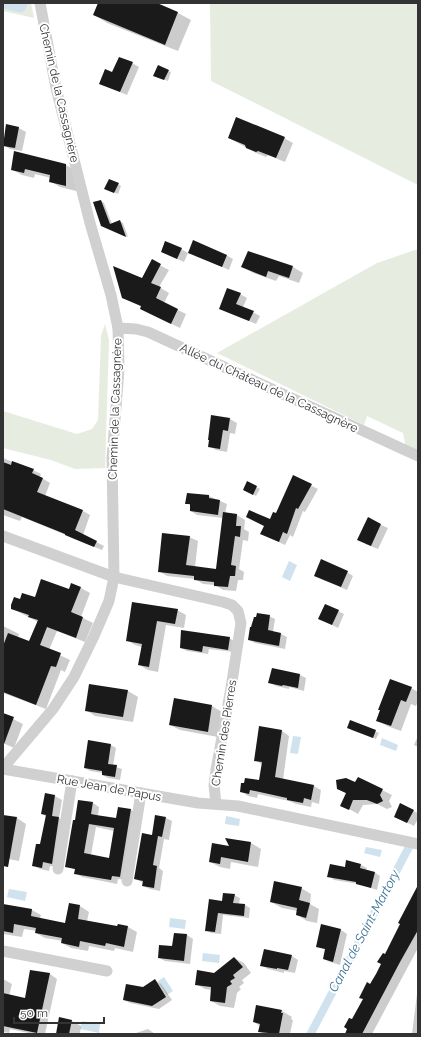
<svg xmlns="http://www.w3.org/2000/svg" width="421" height="1037" font-family="Raleway,sans-serif">
<rect width="100%" height="100%" fill="#fff"/>
<g fill="#e6ecdf">
<polygon points="3,3 31,3 34,18 3,11"/>
<polygon points="210,3 418,3 418,185 211,81"/>
<polygon points="418,249 418,457 406,448 403,433 367,416 364,425 217,353 377,263"/>
<polygon points="105,324 109,340 105,468 75,469 51,460 3,448 3,411 77,434 92,429 98,420 101,336"/>
</g>
<g fill="#cfe2ee">
<polygon points="289,561 297,565 290,581 282,577"/>
<polygon points="293,736 301,737 298,754 290,753"/>
<polygon points="382,738 398,745 396,751 380,745"/>
<polygon points="226,816 240,819 239,826 225,824"/>
<polygon points="405,846 413,848 315,1034 306,1034"/>
<polygon points="366,847 382,850 380,857 364,853"/>
<polygon points="9,889 27,892 25,901 7,897"/>
<polygon points="170,918 186,920 185,929 169,927"/>
<polygon points="203,953 220,955 219,963 202,961"/>
<polygon points="164,977 173,991 167,995 158,981"/>
<polygon points="82,1021 100,1024 99,1033 80,1029"/>
</g>
<g fill="#0003" fill-rule="evenodd">
<polygon points="99,3 154,3 178,13 191,20 178,51 107,23 94,15"/>
<polygon points="132,63 139,67 127,95 100,84"/>
<polygon points="168,71 171,72 168,81 157,77"/>
<polygon points="19,128 26,132 22,151 10,149 3,145"/>
<polygon points="229,138 284,138 293,143 285,162 268,155 266,157 256,153"/>
<polygon points="66,165 76,171 76,191 60,187 50,181 51,178 35,174 34,178 22,175 11,169"/>
<polygon points="118,184 121,186 118,194 109,190"/>
<polygon points="101,201 104,203 112,224 119,221 123,223 128,237 105,227"/>
<polygon points="181,249 188,253 184,262 169,255"/>
<polygon points="189,252 226,255 233,259 229,270"/>
<polygon points="248,252 293,267 303,273 299,283 279,276 276,281 253,273 243,267"/>
<polygon points="152,261 169,270 159,287 169,293 164,303 186,314 180,328 149,313 142,307 122,297 142,279"/>
<polygon points="240,294 247,298 243,307 260,316 256,324 227,312"/>
<polygon points="230,419 237,423 235,434 230,433 227,452 216,450 209,446"/>
<polygon points="3,458 33,470 41,474 40,477 50,483 45,496 83,511 90,515 83,535 104,546 102,550 74,539 66,535 22,517 20,521 3,515"/>
<polygon points="294,477 318,489 305,512 303,511 293,537 290,535 285,545 268,537 270,520 276,514"/>
<polygon points="248,482 260,489 256,496 244,489"/>
<polygon points="209,496 227,504 225,514 237,515 245,520 244,529 249,532 248,541 243,540 239,569 244,572 243,580 238,580 236,591 223,590 215,585 203,584 195,579 167,576 159,571 189,537 198,541 195,567 216,570 223,518 197,515 191,511 191,506 186,503"/>
<polygon points="368,519 388,528 378,549 365,544"/>
<polygon points="347,572 353,576 347,590 321,579"/>
<polygon points="81,588 90,593 81,617 93,623 85,642 57,631 49,650 70,660 65,672 61,670 46,709 3,693 3,626 19,634 18,638 30,642 38,622 11,608 14,598 20,600 35,598"/>
<polygon points="133,603 177,610 186,615 184,628 166,625 158,672 148,670 139,665 142,647 135,645 127,640"/>
<polygon points="338,611 344,614 338,628 320,619"/>
<polygon points="269,616 275,619 273,632 281,634 287,637 285,649 255,643 249,640"/>
<polygon points="229,638 236,642 234,652 209,649 208,654 187,651 181,648"/>
<polygon points="272,669 300,675 306,678 304,691 289,687 289,689 276,686 270,683"/>
<polygon points="90,685 128,691 138,697 133,722 95,716 86,710"/>
<polygon points="411,688 418,692 418,701 416,706 411,704 401,731 387,726 377,720"/>
<polygon points="174,699 212,706 222,712 218,737 180,730 170,725"/>
<polygon points="3,714 23,724 14,748 3,743"/>
<polygon points="351,721 379,733 376,739 351,730"/>
<polygon points="282,731 289,736 283,780 314,786 321,790 319,804 312,802 311,807 296,804 289,801 258,794 257,798 248,796 241,791 259,782 263,765 255,760"/>
<polygon points="418,736 418,747 414,745"/>
<polygon points="111,745 116,748 113,766 122,769 120,780 108,778 103,775 103,773 90,771 85,768"/>
<polygon points="358,778 392,795 389,801 392,807 387,809 377,804 363,805 358,814 342,805 347,794 338,789 356,783"/>
<polygon points="45,795 55,796 62,800 59,818 66,822 58,867 50,866 49,871 40,869 33,865 41,845 47,817 42,814"/>
<path d="M93,803L99,807L98,816L117,819L119,808L131,810L138,814L127,880L118,879L117,884L82,877L75,873L76,870L67,866L75,822ZM96,827L114,831L110,859L91,855Z"/>
<polygon points="413,811 418,813 418,819 414,826 402,820"/>
<polygon points="3,816 17,818 26,824 19,861 3,858"/>
<polygon points="166,818 172,821 169,840 164,839 159,868 163,871 160,891 150,889 143,886 144,883 135,879 153,836"/>
<polygon points="227,839 251,843 261,849 258,867 231,862 230,869 220,867 210,862 231,847"/>
<polygon points="361,865 367,868 366,870 374,872 380,876 377,890 359,884 334,880 329,876 345,868"/>
<polygon points="418,887 418,948 372,1034 346,1034 371,986"/>
<polygon points="301,888 311,894 310,904 319,909 317,923 307,921 297,915 298,911 282,908 271,902"/>
<polygon points="234,895 240,898 239,904 245,905 250,908 249,918 223,915 221,934 211,933 206,930 223,902"/>
<polygon points="3,905 32,910 41,915 40,919 66,924 80,906 89,912 87,921 118,927 128,927 137,932 133,952 115,948 114,951 89,946 88,951 71,948 62,943 63,941 45,938 36,933 37,931 24,929 22,937 3,934"/>
<polygon points="322,926 341,930 347,934 340,965 330,962 324,959 326,950 317,946"/>
<polygon points="187,935 193,939 190,964 165,961 159,958"/>
<polygon points="292,956 298,960 295,973 284,971 284,973 268,969 261,965"/>
<polygon points="234,958 244,963 251,973 242,980 244,983 239,987 241,989 237,993 234,1008 220,1006 211,1001 212,990 205,989 196,984 215,974"/>
<polygon points="50,974 57,979 45,1034 33,1034 10,1029 9,1033 3,1032 3,979 12,984 9,996 26,999"/>
<polygon points="155,980 161,984 172,1000 159,1009 130,1003 124,1000"/>
<polygon points="418,986 418,1034 412,1034"/>
<polygon points="282,1011 292,1017 291,1019 293,1020 290,1034 264,1034 259,1031 260,1026 254,1022"/>
<polygon points="60,1018 72,1021 81,1026 80,1033 84,1034 57,1034"/>
<polygon points="148,1029 155,1034 136,1034 136,1033"/>
</g>
<g fill="none" stroke-linecap="round" stroke-linejoin="round">
<polyline stroke="#cfe2ee" stroke-width="13" points="8,3 20,6 21,3"/>
</g>
<g fill="#1a1a1a" fill-rule="evenodd">
<polygon points="98,3 157,3 178,12 165,45 93,15"/>
<polygon points="119,57 133,62 120,92 99,84 105,69 112,72"/>
<polygon points="158,65 169,70 164,80 153,76"/>
<polygon points="236,117 285,137 276,158 258,151 256,152 246,148 245,145 228,138"/>
<polygon points="6,124 19,127 15,148 3,146"/>
<polygon points="14,151 66,164 66,186 49,182 50,175 25,169 24,173 11,170"/>
<polygon points="109,179 119,183 114,193 104,189"/>
<polygon points="101,200 110,224 120,220 126,237 101,226 93,202"/>
<polygon points="193,240 227,255 222,267 188,253"/>
<polygon points="165,241 182,248 177,259 161,252"/>
<polygon points="248,251 293,266 289,278 268,271 266,277 241,267"/>
<polygon points="152,259 161,264 151,283 161,287 156,298 178,309 171,324 140,309 141,306 122,298 113,266 142,278"/>
<polygon points="227,288 241,293 236,304 254,311 249,321 219,309"/>
<polygon points="211,415 230,418 228,431 223,430 220,449 208,447 209,440 208,440"/>
<polygon points="12,461 34,469 32,473 43,478 37,492 83,510 75,530 97,541 94,547 65,535 65,534 3,509 3,462 11,465"/>
<polygon points="293,475 312,484 298,509 296,508 287,534 283,532 279,542 260,534 264,526 246,517 249,510 270,519 273,512 276,513"/>
<polygon points="247,481 257,486 253,495 243,490"/>
<polygon points="187,493 209,495 209,498 220,500 218,515 190,511 190,504 185,504"/>
<polygon points="223,512 237,514 236,526 241,526 240,537 235,536 231,565 236,566 235,576 230,576 228,587 214,586 214,582 194,580 194,576 158,572 162,533 190,536 186,565 216,569"/>
<polygon points="368,517 381,524 371,546 357,540"/>
<polygon points="321,559 348,571 341,587 314,576"/>
<polygon points="41,579 69,589 71,583 81,587 71,612 83,617 76,638 47,627 40,645 61,653 56,667 51,666 36,705 3,692 3,646 8,633 29,641 38,620 28,617 29,615 11,609 11,605 14,597 20,599 22,593 35,597"/>
<polygon points="132,602 178,609 175,624 157,621 149,667 138,665 142,644 126,641"/>
<polygon points="325,604 339,610 332,625 318,619"/>
<polygon points="257,613 270,615 268,630 281,633 279,646 248,640 250,627 251,627 254,617 256,617"/>
<polygon points="181,630 230,637 228,650 203,646 202,652 180,648"/>
<polygon points="272,668 300,674 298,688 283,685 282,686 268,683"/>
<polygon points="390,679 412,687 406,702 401,700 391,726 376,721 380,710 378,710"/>
<polygon points="89,684 128,690 123,717 85,711"/>
<polygon points="174,698 212,705 208,732 169,725"/>
<polygon points="3,713 14,717 4,744 3,744"/>
<polygon points="350,720 376,730 373,738 347,728"/>
<polygon points="259,726 282,730 275,777 314,785 311,800 304,798 303,803 287,800 287,798 250,790 249,794 240,792 241,783 244,783 245,778 259,780 262,762 254,761"/>
<polygon points="88,740 111,744 108,764 117,765 115,777 102,775 102,771 84,768"/>
<polygon points="358,777 383,789 380,795 383,801 377,804 367,800 353,800 349,810 340,806 346,793 337,789 336,780 346,778 355,782"/>
<polygon points="45,793 55,795 52,816 59,817 52,864 43,862 42,868 32,866 36,844 40,844 46,815 41,814"/>
<path d="M78,800L93,802L91,814L96,815L116,818L118,807L131,809L120,877L112,876L111,880L74,874L75,869L65,867L73,820H75ZM89,824L114,828L109,858L84,853Z"/>
<polygon points="400,803 414,810 407,823 394,817"/>
<polygon points="3,815 17,817 8,867 3,866"/>
<polygon points="155,815 166,817 162,837 158,836 153,865 157,866 154,888 142,886 143,881 134,879 142,833 152,835"/>
<polygon points="225,838 251,842 248,862 221,857 220,864 209,862 212,843 229,846"/>
<polygon points="346,860 361,864 360,868 375,872 371,888 356,884 356,882 327,877 330,864 345,867"/>
<polygon points="274,881 302,887 299,900 310,903 306,918 296,915 297,908 270,902"/>
<polygon points="418,885 418,930 400,962 362,1034 345,1034 347,1029 344,1027 349,1018 352,1019 363,999 359,998 367,982 370,984 376,974 381,964 377,962 383,953 385,954 400,924 398,923"/>
<polygon points="223,893 235,894 233,903 245,904 244,916 218,913 215,932 205,931 209,899 222,901"/>
<polygon points="69,903 80,905 78,919 117,926 118,924 128,926 124,947 106,943 105,946 80,941 79,947 61,943 62,938 35,933 36,928 14,924 13,933 3,931 3,904 32,909 31,916 65,923"/>
<polygon points="321,924 341,929 333,962 323,959 325,949 316,947"/>
<polygon points="174,933 187,934 184,961 158,958 159,945 172,946"/>
<polygon points="264,949 292,955 288,970 277,968 277,969 260,966"/>
<polygon points="234,957 243,967 233,975 235,978 230,981 232,984 227,987 225,1003 210,1001 211,987 195,985 197,970 214,973"/>
<polygon points="30,970 50,973 37,1033 3,1026 3,993 25,998"/>
<polygon points="155,979 166,997 152,1006 123,1000 126,984 143,987"/>
<polygon points="256,1005 282,1010 281,1013 283,1013 279,1034 258,1032 260,1024 253,1022"/>
<polygon points="59,1017 72,1020 69,1034 56,1034"/>
</g>
<g fill="none" stroke-linecap="round" stroke-linejoin="round">
<g stroke="#d0d0d0" stroke-width="11">
<polyline points="118,328 136,329 148,332 418,456"/>
<polyline points="3,536 114,577 223,602 232,605 238,611 241,623 231,688 216,770 214,785 216,804"/>
<polyline points="3,768 53,709 74,677 94,636 109,601 114,577 112,458 119,369 118,328 111,295 90,223 56,88 40,3"/>
<polyline points="3,769 198,803 238,806 418,844"/>
<polyline points="58,869 72,781"/>
<polyline points="127,881 141,793"/>
<polyline points="3,951 107,971"/>
</g>
</g>
<g text-anchor="middle" dominant-baseline="central" stroke-width="4" stroke-linejoin="round" paint-order="stroke">
<g font-size="12" fill="#333" stroke="#fff">
<text transform="translate(59 93) rotate(77)">Chemin de la Cassagnère</text>
<text transform="translate(269 388) rotate(25)">Allée du Château de la Cassagnère</text>
<text transform="translate(115 409) rotate(-88)">Chemin de la Cassagnère</text>
<text transform="translate(224 733) rotate(-81)">Chemin des Pierres</text>
<text transform="translate(109 788) rotate(10)">Rue Jean de Papus</text>
</g>
<g font-size="13" font-style="italic" fill="#3f7597" stroke="#fff">
<text transform="translate(364 931) rotate(-62)">Canal de Saint-Martory</text>
</g>
</g>
<rect width="421" height="1037" fill="none" stroke="#333333" stroke-width="8"/>
<path d="M14 1017v6h90v-6" fill="none" stroke="#333333" stroke-width="2"/>
<text x="20" y="1017" font-size="12" fill="#333333" stroke="#ffffff" stroke-width="3" paint-order="stroke">50 m</text>
</svg>
